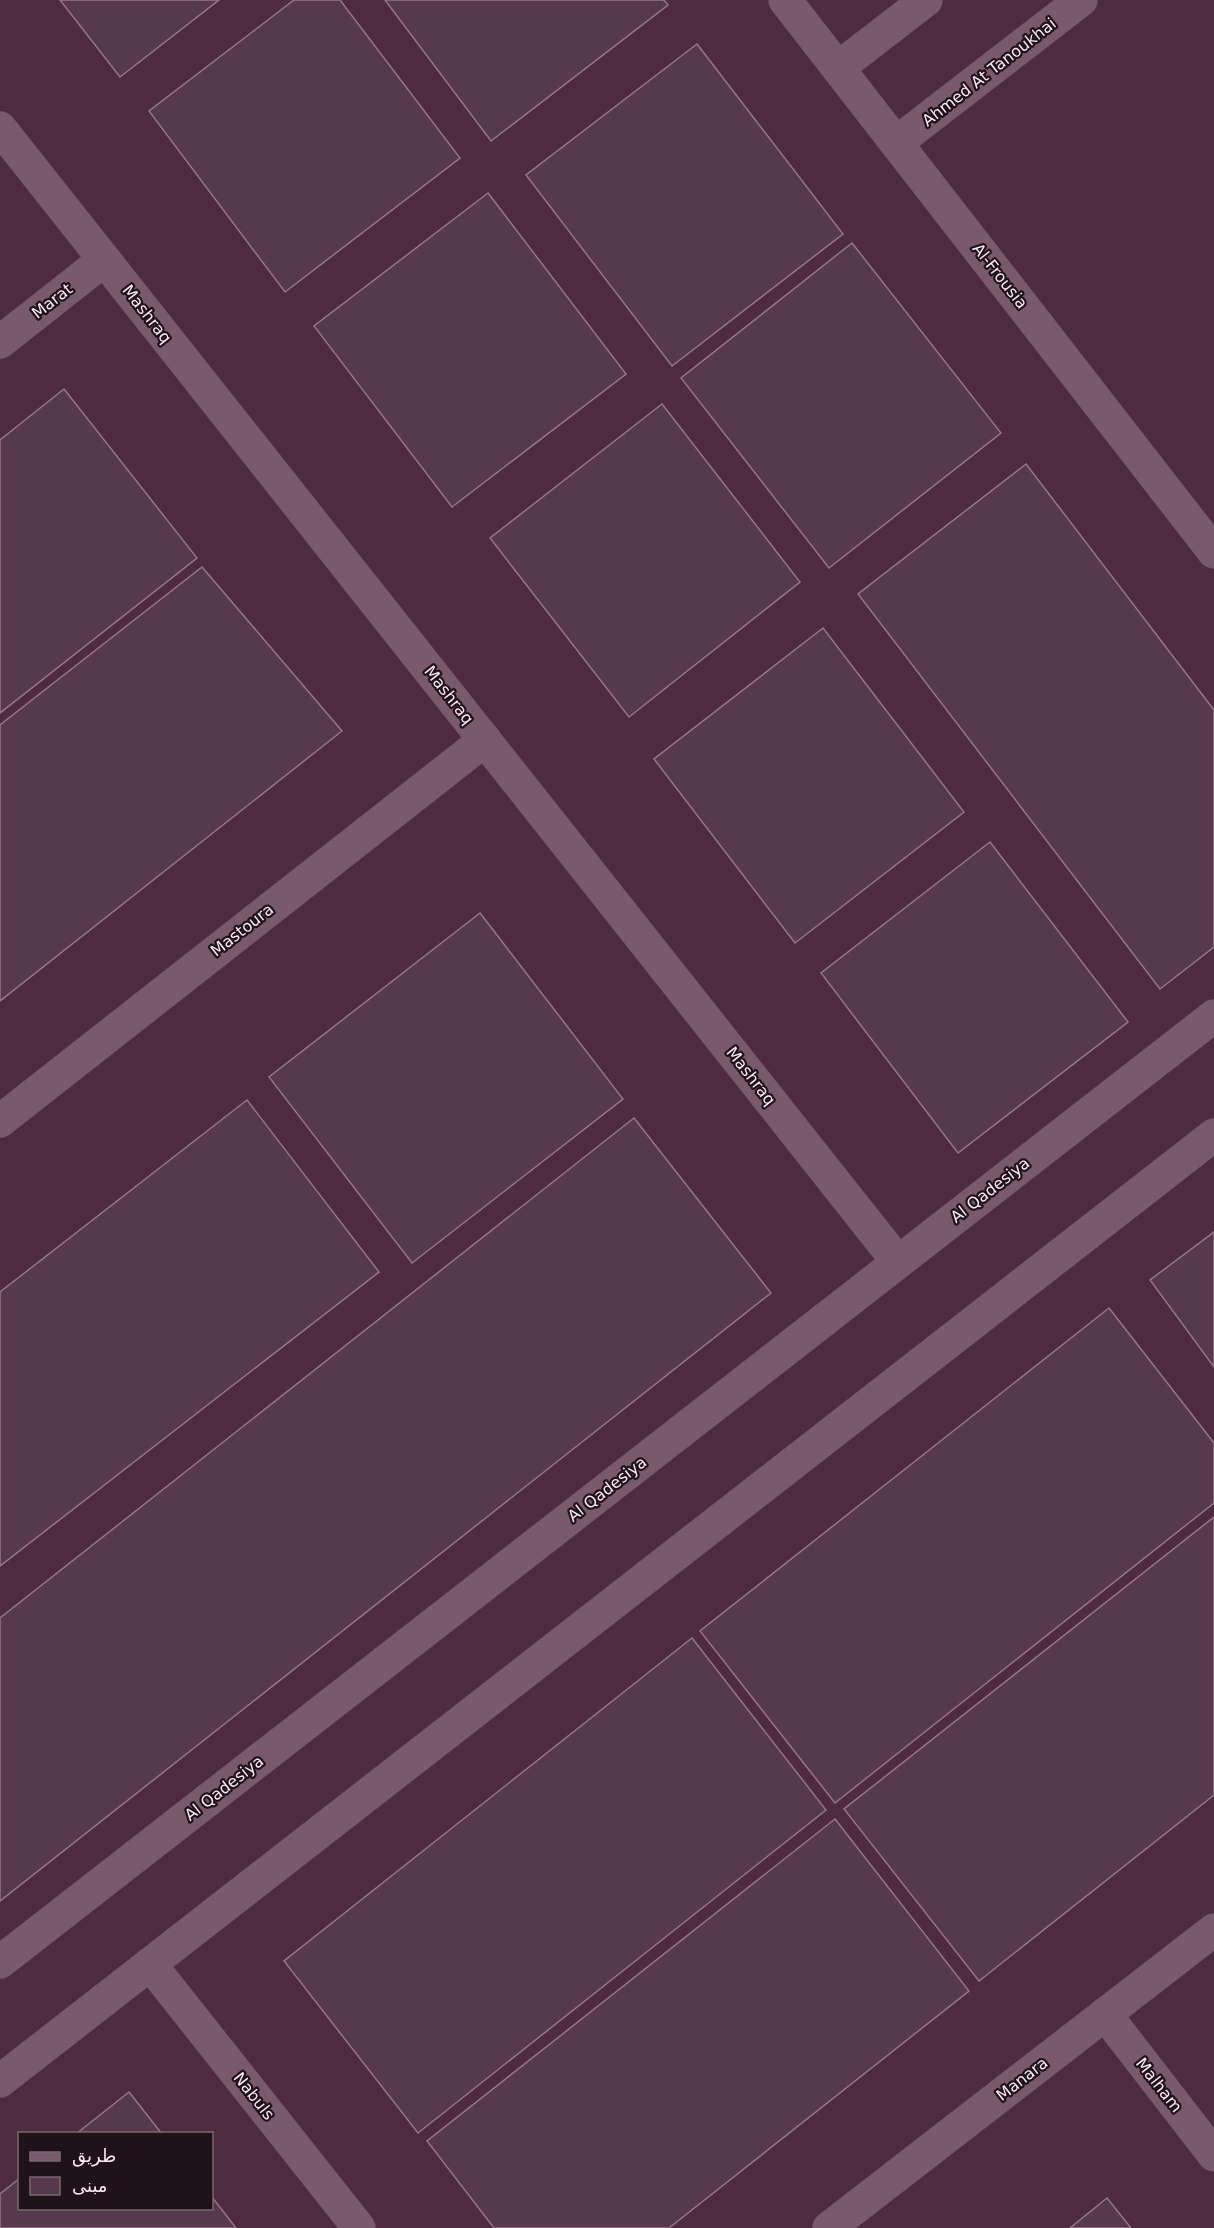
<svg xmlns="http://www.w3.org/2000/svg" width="1214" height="2228" font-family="'DejaVu Sans',Vazirmatn,sans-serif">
<rect width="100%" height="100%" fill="#402434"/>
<path fill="#4e2b3f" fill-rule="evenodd" d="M0,0H1214V2228H0ZM20,2134H212V2208H20Z"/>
<g fill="#56394a" stroke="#967587" stroke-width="1.5">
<polygon points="60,0 219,0 120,77"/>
<polygon points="294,0 340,0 460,158 285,292 149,111"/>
<polygon points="385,0 664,0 668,5 491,141"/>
<polygon points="697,44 843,234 672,366 526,175"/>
<polygon points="488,193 626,374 452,507 314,326"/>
<polygon points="852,243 1001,433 829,568 681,378"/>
<polygon points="64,389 197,558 0,713 0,440"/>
<polygon points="662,404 800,582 629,717 490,538"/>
<polygon points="1026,464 1214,710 1214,947 1160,989 858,594"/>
<polygon points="202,567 342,731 0,1001 0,725"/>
<polygon points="823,628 964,812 795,943 654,759"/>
<polygon points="990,842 1128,1022 958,1153 821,973"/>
<polygon points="480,913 623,1099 412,1263 269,1077"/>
<polygon points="247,1100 379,1272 0,1566 0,1292"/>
<polygon points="634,1118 771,1293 0,1901 0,1618"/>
<polygon points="1214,1232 1214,1367 1150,1280"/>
<polygon points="1109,1308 1214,1443 1214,1503 835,1803 700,1631"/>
<polygon points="1214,1517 1214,1795 979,1981 844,1809"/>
<polygon points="692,1638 826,1810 418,2133 284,1961"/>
<polygon points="835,1819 969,1991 669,2228 494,2228 427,2141"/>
<polygon points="129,2092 162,2134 76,2134"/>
<polygon points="20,2178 20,2208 212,2208 212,2197 236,2228 0,2228 0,2194"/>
<polygon points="1107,2198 1131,2228 1070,2228"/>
</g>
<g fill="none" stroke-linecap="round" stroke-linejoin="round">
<g stroke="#5a4150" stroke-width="34">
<g id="minor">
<polyline points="785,0 1214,552"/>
<polyline points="838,68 926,0"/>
<polyline points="0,128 898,1262"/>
<polyline points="896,143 1081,0"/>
<polyline points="0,342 104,260"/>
<polyline points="0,1121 485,740"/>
<polyline points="0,1962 1214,1016"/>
<polyline points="150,1964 359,2228"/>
<polyline points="1105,2014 1214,2155"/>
<polyline points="0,2081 1214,1135"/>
<polyline points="829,2228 1214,1930"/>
</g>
</g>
<use href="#minor" stroke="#795a6b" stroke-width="33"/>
</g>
<g text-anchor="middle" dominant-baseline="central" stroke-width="4.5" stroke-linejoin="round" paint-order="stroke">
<g font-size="16" fill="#fdeaf4" stroke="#1f1219">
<text transform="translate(989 72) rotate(-38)">Ahmed At Tanoukhai</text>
<text transform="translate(1000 276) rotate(52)">Al-Frousia</text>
<text transform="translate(52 301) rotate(-38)">Marat</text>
<text transform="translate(147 314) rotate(52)">Mashraq</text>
<text transform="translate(449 695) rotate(52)">Mashraq</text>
<text transform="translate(242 930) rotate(-38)">Mastoura</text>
<text transform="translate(751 1076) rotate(52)">Mashraq</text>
<text transform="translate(990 1190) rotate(-38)">Al Qadesiya</text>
<text transform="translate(607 1489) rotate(-38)">Al Qadesiya</text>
<text transform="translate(224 1788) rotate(-38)">Al Qadesiya</text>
<text transform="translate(1022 2079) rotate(-38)">Manara</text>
<text transform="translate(1159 2085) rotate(52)">Malham</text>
<text transform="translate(254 2096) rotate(52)">Nabuls</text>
</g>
</g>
<rect x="18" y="2132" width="195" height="78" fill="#1f1219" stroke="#786871" stroke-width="1.5"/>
<rect x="30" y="2152" width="30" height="9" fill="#795a6b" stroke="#786871" stroke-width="1.5"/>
<text x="72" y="2162" font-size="18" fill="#fdeaf4">طريق</text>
<rect x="30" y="2177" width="30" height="18" fill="#56394a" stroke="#786871" stroke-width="1.5"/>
<text x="72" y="2192" font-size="18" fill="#fdeaf4">مبنى</text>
</svg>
